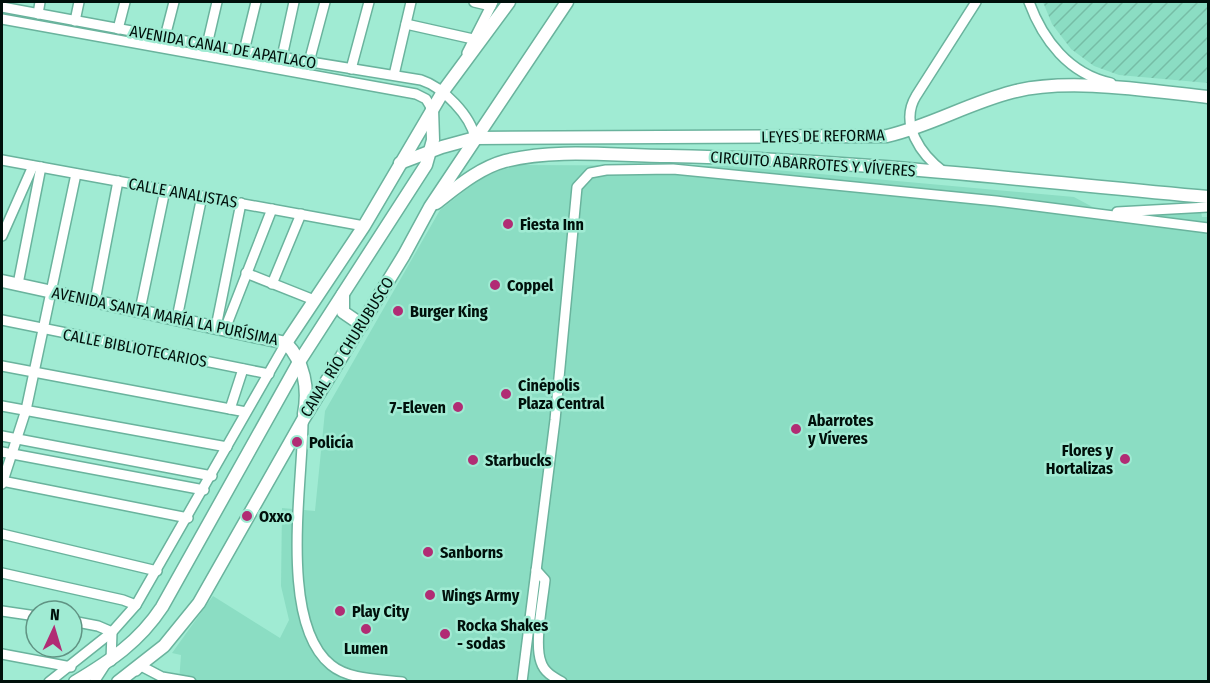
<svg xmlns="http://www.w3.org/2000/svg" width="1210" height="683" font-family="'Fira Sans Condensed',sans-serif">
<defs>
<pattern id="industrial-furrows" width="10" height="10" patternUnits="userSpaceOnUse" patternTransform="scale(1.5)"><rect width="10" height="10" fill="#8bddc3"/><path d="M-1 1l2-2M0 10L10 0M9 11l2-2" fill="none" stroke="#76bda6"/></pattern>
</defs>
<rect width="100%" height="100%" fill="#a0ebd3"/>
<polygon fill="#8bddc3" points="520,165 732,166 1074,197 1100,211 1200,206 1202,217 1208,217 1208,681 179,682 181,655 172,653 213,596 280,638 289,620 281,586 282,508 315,511 325,411 440,210 477,181 498,171"/>
<polygon fill="url(#industrial-furrows)" points="1043,2 1208,3 1208,83 1119,75 1094,66 1071,49 1052,24"/>
<g fill="none" stroke-linecap="round" stroke-linejoin="round">
<g stroke="#6ab39d" stroke-width="12">
<g id="minor">
<polyline points="474,2 491,6"/>
<path d="M1029,2C1043,40 1069,74 1111,83"/>
<path d="M2,7L207,45L421,80C443,87 471,116 475,138"/>
<polyline points="38,14 40,2"/>
<polyline points="2,19 416,94 426,99 432,109"/>
<polyline points="75,21 79,2"/>
<polyline points="406,24 473,39"/>
<polyline points="118,29 125,2"/>
<polyline points="165,37 174,2"/>
<polyline points="207,45 217,2"/>
<polyline points="244,51 256,2"/>
<polyline points="467,53 493,2"/>
<polyline points="282,57 294,2"/>
<polyline points="309,62 325,2"/>
<polyline points="351,69 369,2"/>
<polyline points="394,75 411,2"/>
<polyline points="2,160 364,226"/>
<path d="M944,172C921,155 899,124 916,96L976,2"/>
<polyline points="1117,212 1208,207"/>
<polyline points="2,236 33,166"/>
<polyline points="246,273 314,300"/>
<polyline points="18,284 41,167"/>
<polyline points="272,284 301,214"/>
<polyline points="95,301 118,181"/>
<polyline points="140,310 165,190"/>
<polyline points="177,318 202,196"/>
<polyline points="2,320 269,374"/>
<polyline points="216,327 241,203"/>
<polyline points="225,329 272,209"/>
<polyline points="2,366 246,412"/>
<polyline points="2,406 227,447"/>
<polyline points="230,409 243,369"/>
<path d="M303,420C303,482 278,622 331,665C349,680 380,679 402,682"/>
<polyline points="2,436 212,476"/>
<polyline points="2,452 204,490"/>
<polyline points="2,481 188,518"/>
<polyline points="2,484 26,410 76,174"/>
<polyline points="2,534 157,571"/>
<path d="M536,570L545,580C543,600 534,644 541,662C544,672 553,677 562,682"/>
<polyline points="2,573 123,600 136,605"/>
<polyline points="2,611 36,616"/>
<polyline points="72,621 98,626 112,632 111,661"/>
<polyline points="2,654 71,667"/>
<polyline points="136,671 141,666 162,677 191,682"/>
<polyline points="49,682 112,632 136,605 286,343"/>
<polyline points="94,682 105,665"/>
<polyline points="522,682 555,420 577,187 590,173 606,170 673,169 996,201 1208,228"/>
</g>
</g>
<g stroke="#6ab39d" stroke-width="15">
<g id="major">
<path d="M400,163L442,147L475,138L887,136C930,126 969,103 1012,92C1068,77 1151,91 1208,97"/>
<path d="M436,203C457,187 479,168 505,161C557,148 616,156 669,156C849,159 1029,181 1208,197"/>
<path d="M2,281L286,343C304,362 309,388 304,414"/>
<polyline points="343,294 343,312 362,325"/>
<polyline points="286,343 364,226 444,90 509,2"/>
<path d="M75,682C110,661 139,642 162,607L299,362L426,165L433,140L432,109"/>
<polyline points="118,682 164,646 199,603 304,418 404,255 430,207 567,2"/>
</g>
</g>
<use href="#minor" stroke="#fff" stroke-width="9"/>
<use href="#major" stroke="#fff" stroke-width="12"/>
</g>
<g fill="#b12c74" stroke="#a0ebd3" stroke-width="2">
<circle cx="508" cy="224" r="6"/>
<circle cx="495" cy="285" r="6"/>
<circle cx="398" cy="311" r="6"/>
<circle cx="506" cy="394" r="6"/>
<circle cx="458" cy="407" r="6"/>
<circle cx="796" cy="429" r="6"/>
<circle cx="297" cy="442" r="6"/>
<circle cx="1125" cy="459" r="6"/>
<circle cx="473" cy="460" r="6"/>
<circle cx="247" cy="516" r="6"/>
<circle cx="428" cy="552" r="6"/>
<circle cx="430" cy="595" r="6"/>
<circle cx="340" cy="611" r="6"/>
<circle cx="366" cy="629" r="6"/>
<circle cx="445" cy="634" r="6"/>
</g>
<g text-anchor="middle" dominant-baseline="central" stroke-width="5" stroke-linejoin="round" paint-order="stroke">
<g font-size="16" fill="#00100b" stroke="#a0ebd3">
<text transform="translate(223 47) rotate(10)">AVENIDA CANAL DE APATLACO</text>
<text transform="translate(823 136) rotate(-1)">LEYES DE REFORMA</text>
<text transform="translate(813 164) rotate(4)">CIRCUITO ABARROTES Y VÍVERES</text>
<text transform="translate(183 193) rotate(10)">CALLE ANALISTAS</text>
<text transform="translate(165 316) rotate(12)">AVENIDA SANTA MARÍA LA PURÍSIMA</text>
<text transform="translate(347 347) rotate(-58)">CANAL RÍO CHURUBUSCO</text>
<text transform="translate(135 348) rotate(11)">CALLE BIBLIOTECARIOS</text>
</g>
<g font-size="16" font-weight="bold" fill="#00100b" stroke="#a0ebd3" text-anchor="start">
<text x="520" y="224">Fiesta Inn</text>
<text x="507" y="285">Coppel</text>
<text x="410" y="311">Burger King</text>
<text x="518" y="385">Cinépolis<tspan x="518" dy="18">Plaza Central</tspan></text>
<text x="446" y="407" text-anchor="end">7-Eleven</text>
<text x="808" y="420">Abarrotes<tspan x="808" dy="18">y Víveres</tspan></text>
<text x="309" y="442">Policía</text>
<text x="1113" y="450" text-anchor="end">Flores y<tspan x="1113" dy="18">Hortalizas</tspan></text>
<text x="485" y="460">Starbucks</text>
<text x="259" y="516">Oxxo</text>
<text x="440" y="552">Sanborns</text>
<text x="442" y="595">Wings Army</text>
<text x="352" y="611">Play City</text>
<text x="457" y="625">Rocka Shakes<tspan x="457" dy="18">- sodas</tspan></text>
<text x="366" y="648" text-anchor="middle">Lumen</text>
</g>
</g>
<rect width="1210" height="683" fill="none" stroke="#00100b" stroke-width="6"/>
<g transform="translate(54 629) rotate(4)"><circle r="28" fill="#a0ebd3" stroke="#609383" stroke-width="1.5"/>
<path d="M0-4.5L10 22L0 15L-10 22Z" fill="#b12c74"/>
<text y="-9" font-size="16" font-weight="bold" text-anchor="middle" fill="#00100b">N</text>
</g>
</svg>
